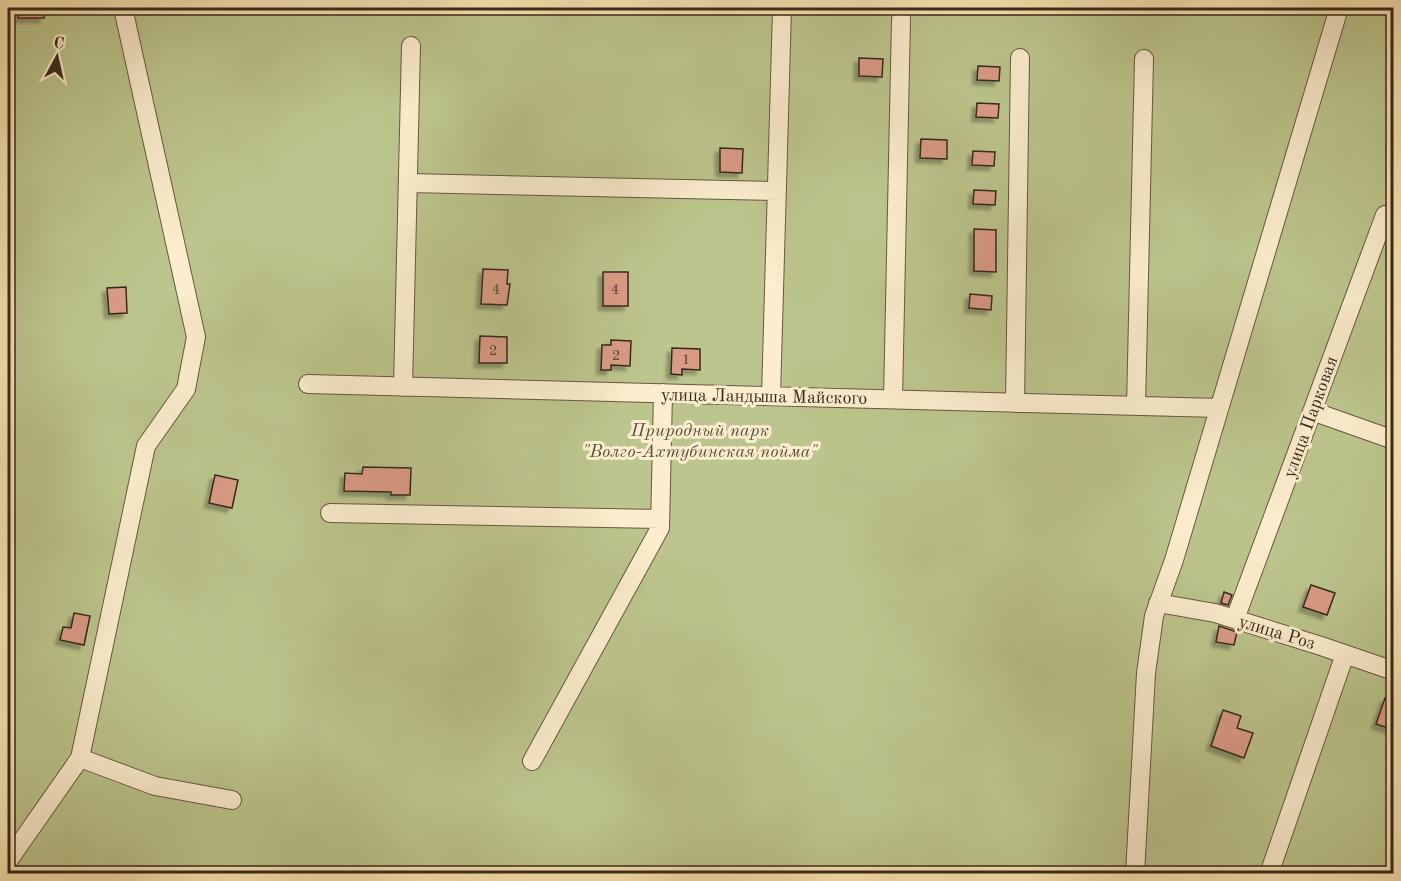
<svg xmlns="http://www.w3.org/2000/svg" width="1401" height="881" font-family="'Old Standard TT',serif">
  <style>
    .green { fill: #bcc58d; stroke: #797854; stroke-width: 1.5 }
    .building { fill: #da9b85; stroke: #362a1a; stroke-width: 1.5; filter: url(#shadow) }
    .lines { fill: none; stroke-linecap: round; stroke-linejoin: round }
    .minor-casing { stroke: #675840; stroke-width: 20 }
    .minor { stroke: #fbedcd; stroke-width: 18 }
    .labels { text-anchor: middle; stroke-width: 6; stroke-linejoin: round; paint-order: stroke }
    .number-label { font-size: 15px; fill: #5f4635 }
    .street-label { font-size: 18px; fill: #362a1a; stroke: #fbedcd }
    .park-label { font-size: 18px; font-style: italic; fill: #585137; stroke: #fbedcd }
  </style>
  <defs>
    <filter id="shadow"><feDropShadow dx="-4.5" dy="4.5" stdDeviation="1.5" flood-color="#0004"/></filter>
  </defs>
  <rect width="100%" height="100%" fill="#f9e4b2"/>
  <filter id="stains"><feTurbulence type="fractalNoise" baseFrequency=".00333" numOctaves="4"/><feColorMatrix values="0 0 0 0 .2 0 0 0 0 .09 0 0 0 0 .02 0 0 0 .5 -.17"/></filter>
  <radialGradient id="worn" r=".72"><stop offset=".6" stop-color="#630" stop-opacity="0"/><stop offset="1" stop-color="#630" stop-opacity=".3"/></radialGradient>
  <path class="green" d="M8 8H1393V873H8Z"/>
  <path class="building" d="M19 8H45L44 18H18Z
    M859 58 883 59 882 77 859 76Z
    M978 66 1000 67 999 81 977 80Z
    M977 103 999 104 998 118 976 117Z
    M921 139 947 140V159L920 158Z
    M720 148 743 149 742 173 720 172Z
    M973 151 995 152 994 166 972 165Z
    M974 190 996 191 995 205 973 204Z
    M974 229 996 230V272L974 271Z
    M483 269 508 270 507 284H510L507 305 481 304Z
    M603 272H628V306H603Z
    M126 287 127 313 109 314 107 288Z
    M970 294 992 296 991 310 969 308Z
    M480 336 507 337V363H479Z
    M611 340 631 341 630 366 611 365V370H601L602 345H611Z
    M672 348 700 349V370L682 369V375L671 374Z
    M363 467 411 468 410 495H391V492L344 491 345 473 362 474Z
    M215 475 238 480 232 508 209 503Z
    M1311 585 1335 593 1327 615 1303 607Z
    M1224 592 1232 595 1228 605 1221 603Z
    M74 613 90 616 84 645 60 640 63 627 71 628Z
    M1219 626 1237 632 1234 645 1216 642Z
    M1385 698 1394 701V730L1376 724Z
    M1223 710 1241 716 1237 728 1253 733 1244 758 1211 746Z"/>
  <g class="lines">
    <g class="minor-casing">
      <path id="minor" d="M408 183 776 191
        M308 384 1219 408
        M403 387 411 46
        M771 396 782 9
        M893 399 901 19
        M1015 403 1020 58
        M1136 406 1144 59
        M1312 411 1394 440
        M330 513 660 519
        M1158 603 1215 613 1321 646 1394 671
        M1235 619 1385 215 1394 218
        M80 758 155 786 232 800
        M532 761 660 528 663 393
        M8 861 80 758 146 446 186 389 196 337 123 8
        M1135 874 1146 673 1154 616 1174 560 1339 8
        M1269 874 1345 654"/>
    </g>
    <use href="#minor" class="minor"/>
  </g>
  <g class="labels">
    <g class="number-label">
      <text x="496" y="294">4</text>
      <text x="615" y="294">4</text>
      <text x="493" y="355">2</text>
      <text x="616" y="360">2</text>
      <text x="686" y="364">1</text>
    </g>
    <g class="street-label">
      <text transform="translate(764 396) rotate(1)" y="6">улица Ландыша Майского</text>
      <text transform="translate(1310 417) rotate(-70)" y="6">улица Парковая</text>
      <text transform="translate(1277 632) rotate(17)" y="6">улица Роз</text>
    </g>
    <g class="park-label">
      <text x="700" y="436">Природный парк<tspan x="700" dy="21">"Волго-Ахтубинская пойма"</tspan></text>
    </g>
  </g>
  <rect width="1401" height="881" fill="none" stroke="#f9e4b2" stroke-width="30"/>
  <rect x="9" y="9" width="1383" height="863" fill="none" stroke="#362a1a" stroke-width="3"/>
  <rect x="15" y="15" width="1371" height="851" fill="none" stroke="#362a1a" stroke-width="1.5"/>
  <g transform="translate(57 57) rotate(8)" stroke="#fbedcd" stroke-width="4.5" paint-order="stroke">
  <path d="M0-4.5L10 22L0 15L-10 22Z" fill="#362a1a"/>
  <text y="-9" font-size="16" font-weight="bold" text-anchor="middle" fill="#362a1a">С</text>
  </g>
  <rect width="100%" height="100%" filter="url(#stains)"/>
  <rect width="100%" height="100%" fill="url(#worn)"/>
</svg>
